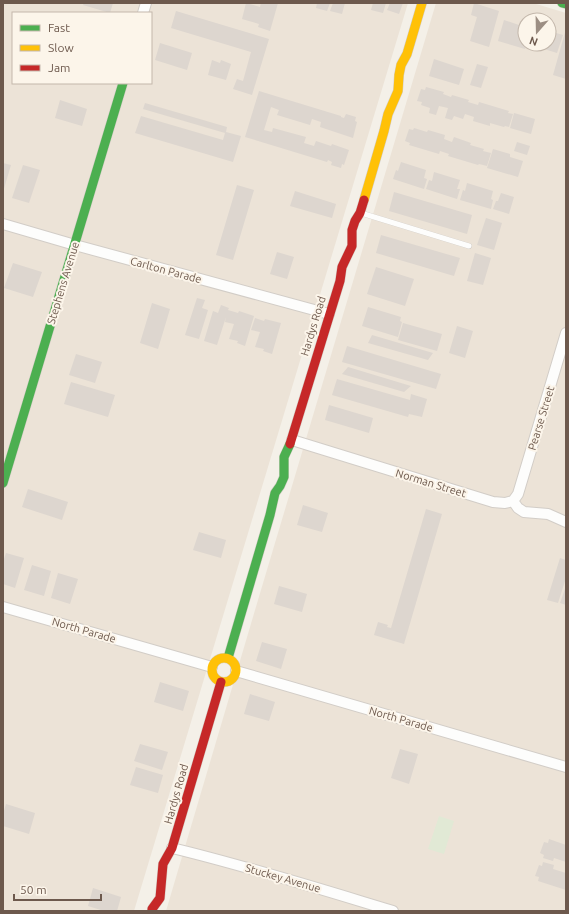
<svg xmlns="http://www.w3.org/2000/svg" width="569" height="914" font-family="Ubuntu,sans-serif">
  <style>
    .residential { fill: #ece3d7; fill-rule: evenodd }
    .green { fill: #e1e9d5 }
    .building { fill: #ddd6cf }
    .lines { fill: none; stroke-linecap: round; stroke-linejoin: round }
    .lane-casing { stroke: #d2cdc7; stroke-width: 6 }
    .street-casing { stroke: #d2cdc7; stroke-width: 12 }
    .fast-casing { stroke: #d2ccc5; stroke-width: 10 }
    .slow-casing { stroke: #d2ccc5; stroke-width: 10 }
    .jam-casing { stroke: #d2ccc5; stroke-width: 10 }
    .lane { stroke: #fdfdfc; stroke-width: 5 }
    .street { stroke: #fdfdfc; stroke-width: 10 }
    .fast { stroke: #4caf50; stroke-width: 9 }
    .slow { stroke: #ffc107; stroke-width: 9 }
    .jam { stroke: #c62828; stroke-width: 9 }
    .labels { text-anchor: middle; stroke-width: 4; stroke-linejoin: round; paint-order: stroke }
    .street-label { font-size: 11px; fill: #6d594d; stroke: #fcf5ea }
  </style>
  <rect width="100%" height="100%" fill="#f4f0e8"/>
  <path class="residential" d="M3 3H408L134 911H3ZM13 13H151V83H13Z
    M436 3H533L566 13V911H166L258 600ZM525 20H549V44H525Z"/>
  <path class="green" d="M439 816 454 821 444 854 428 849Z"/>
  <path class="building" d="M84 3H113L110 13 83 5Z
    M246 3 260 7 261 3H278L270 31 258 27 259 24 242 19Z
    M317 3H330L327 11 316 8Z
    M333 3H345L342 14 330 11Z
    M373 3H386L383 13 371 10Z
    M390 3H403L399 14 387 10Z
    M474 3 499 11 489 47 470 41 477 17 471 15Z
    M176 11 269 39 252 95 233 89 237 79 243 81 251 52 171 28Z
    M504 20 519 25 520 21 525 23V44H527L525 49 498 41Z
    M566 29V79L553 75Z
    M549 31 563 35 557 53 528 44H549Z
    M160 43 192 53 187 70 155 60Z
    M434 59 464 69 459 85 429 76Z
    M212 60 220 63 221 60 231 64 226 80 208 75Z
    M477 64 488 67 481 88 470 85Z
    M426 87 444 92 443 94 451 97 452 95 469 100 468 102 478 105 479 102 509 111 508 113 513 114 509 127 505 126 504 127 490 123V126L473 121 474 117 465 114 463 119 454 116 452 120 445 118 448 108 439 106 436 115 429 113 430 108 421 105 422 102 417 101 421 89 425 90Z
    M259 91 341 116V117L344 118 346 114 356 117 355 121 357 122 353 138 320 127 321 122 312 119 310 125 277 115 279 110 271 107 264 130 272 132 273 128 306 137 304 143 314 146 316 141 331 146 332 144 349 150 344 165 342 164 341 168 331 165 332 162 328 160 327 162 245 137Z
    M60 100 87 109 82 126 55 118Z
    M145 103 227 127 226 132 241 136 233 162 135 133 141 116 223 140 225 133 143 109Z
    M514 113 535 119 531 134 510 128Z
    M414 128 427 132 428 130 445 135 444 139 452 142 454 137 471 143 470 145 484 149 483 151 491 153 487 166 479 164 478 165 448 156 449 154 440 151 439 154 409 145 410 143 405 141 409 129 413 130Z
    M517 142 530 146 527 155 514 151Z
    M493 149 510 154V157L523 161 518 177 487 168Z
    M401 162 426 170 424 178 427 179 424 189 393 179 396 170 398 171Z
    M3 163 11 165 3 192Z
    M23 165 40 170 29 203 12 198Z
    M434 172 460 180 457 189H460L457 199 426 189 429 180 432 181Z
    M467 183 493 191 491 199 493 200 491 209 460 200 463 190 465 191Z
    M237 185 254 190 233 260 216 255Z
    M295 191 336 204 332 218 290 206Z
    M394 192 472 215 467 234 389 211Z
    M501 193 514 197 509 214 493 209 496 201H498Z
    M486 218 502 223 494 250 477 245Z
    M381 235 460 258 454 276 376 253Z
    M277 252 294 257 287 279 270 274Z
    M475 253 491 258 483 285 467 281Z
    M13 263 42 272 33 297 4 288Z
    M376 267 414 279 405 306 367 294Z
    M197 298 205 300 202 308 208 310 199 339 185 335Z
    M152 303 170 309 158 349 140 343Z
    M221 305 229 308 228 310 238 313 239 311 254 316 245 346 237 343 238 341 229 339 234 324 225 322 226 317 217 345 204 341 213 311 218 313Z
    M368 307 401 317 400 321 402 322 398 337 362 326Z
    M255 318 264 321 265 319 281 323 272 354 263 351 264 349 255 347 260 332 251 330Z
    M403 323 442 334 437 351 398 340Z
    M457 326 473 331 465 358 449 353Z
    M372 335 433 353 428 360 368 343Z
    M347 346 441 374 436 389 342 362Z
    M76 354 102 362 95 383 69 375Z
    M348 367 411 386 404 392 342 374Z
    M337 379 410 400 411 394 427 399 422 417 409 414 408 417 332 395Z
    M71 382 115 395 108 417 64 404Z
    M329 405 373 418 369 433 325 420Z
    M28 489 68 502 62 520 22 507Z
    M303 505 328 513 322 532 297 525Z
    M426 509 442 514 404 644 374 635 378 622 388 625 387 627 391 628Z
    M199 532 226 540 221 558 193 550Z
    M6 553 24 558 15 588 3 584V562Z
    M560 558 566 560V578L558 603 547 600Z
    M32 565 51 571 44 596 24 590Z
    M58 573 78 579 70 604 51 598Z
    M279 586 307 594 302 612 274 604Z
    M566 586V605L560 603Z
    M262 642 287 649 281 669 256 661Z
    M160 682 189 691 183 711 154 702Z
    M250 694 275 702 269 721 244 714Z
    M140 744 168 752 162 770 134 761Z
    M400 749 418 754 409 784 391 778Z
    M136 767 163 775 158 793 130 785Z
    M6 804 35 813 29 834 3 826V814Z
    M549 839 566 845V862L554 858 553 861 543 858 544 855 540 853 544 842 548 843Z
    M543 862 554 865 553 869 566 873V890L538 881 539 877 535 876 539 865 542 866Z
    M93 888 121 897 117 911H104L88 906Z"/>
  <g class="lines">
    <g class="lane-casing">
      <path id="lane" d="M361 213 469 246"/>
    </g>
    <g class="street-casing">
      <path id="street" d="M143 13 146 3
        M3 224 75 245 329 314
        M292 440 493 502 505 503 513 501
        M513 501 518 494 566 333
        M513 501 518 508 524 512 548 514 566 522
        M3 607 212 667
        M236 671 566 767
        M172 848C247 866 320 889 393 911"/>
    </g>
    <g class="fast-casing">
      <path id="fast" d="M562 3 566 4
        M3 483 123 83
        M228 658 270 515 275 493 280 486 284 477V457L290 444"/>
    </g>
    <g class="slow-casing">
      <path id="slow" d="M364 200 384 131 388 114 398 91 399 75 401 65 407 54 422 3
        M212 670a12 12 0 1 1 24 0a12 12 0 1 1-24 0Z"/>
    </g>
    <g class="jam-casing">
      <path id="jam" d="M290 444 340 281 342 267 352 246V230L355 221 360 213 364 200
        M152 911V909L160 898 163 864 172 848 221 682"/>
    </g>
    <use href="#lane" class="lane"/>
    <use href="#street" class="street"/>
    <use href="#fast" class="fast"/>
    <use href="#slow" class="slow"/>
    <use href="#jam" class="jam"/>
  </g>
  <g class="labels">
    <g class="street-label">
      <text transform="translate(166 270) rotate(15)" y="4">Carlton Parade</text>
      <text transform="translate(63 283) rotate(-73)" y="4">Stephens Avenue</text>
      <text transform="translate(313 326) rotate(-73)" y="4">Hardys Road</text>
      <text transform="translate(541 418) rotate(-73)" y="4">Pearse Street</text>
      <text transform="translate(431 483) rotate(17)" y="4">Norman Street</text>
      <text transform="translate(84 630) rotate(16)" y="4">North Parade</text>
      <text transform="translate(401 719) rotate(16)" y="4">North Parade</text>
      <text transform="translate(176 794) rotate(-74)" y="4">Hardys Road</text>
      <text transform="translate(283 878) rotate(16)" y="4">Stuckey Avenue</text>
    </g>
  </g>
  <rect width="569" height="914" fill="none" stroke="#6d594d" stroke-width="8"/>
  <rect x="12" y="12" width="140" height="72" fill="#fcf5ea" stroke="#c3b7ab"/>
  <rect x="20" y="25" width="20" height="6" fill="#4caf50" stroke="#c3b7ab"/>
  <text x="48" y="32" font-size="12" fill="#6d594d">Fast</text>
  <rect x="20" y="45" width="20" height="6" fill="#ffc107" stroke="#c3b7ab"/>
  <text x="48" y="52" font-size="12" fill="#6d594d">Slow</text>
  <rect x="20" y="65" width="20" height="6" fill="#c62828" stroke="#c3b7ab"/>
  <text x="48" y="72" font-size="12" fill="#6d594d">Jam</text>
  <g transform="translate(537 32) rotate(200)"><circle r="19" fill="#fcf5ea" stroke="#c3b7ab"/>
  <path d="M0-3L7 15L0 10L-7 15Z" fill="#9c8e83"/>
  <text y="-6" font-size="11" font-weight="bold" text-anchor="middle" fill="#6d594d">N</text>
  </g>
  <path d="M14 894v6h87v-6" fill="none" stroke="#6d594d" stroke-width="2"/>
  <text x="20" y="894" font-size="12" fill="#6d594d" stroke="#fcf5ea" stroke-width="3" paint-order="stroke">50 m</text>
</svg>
